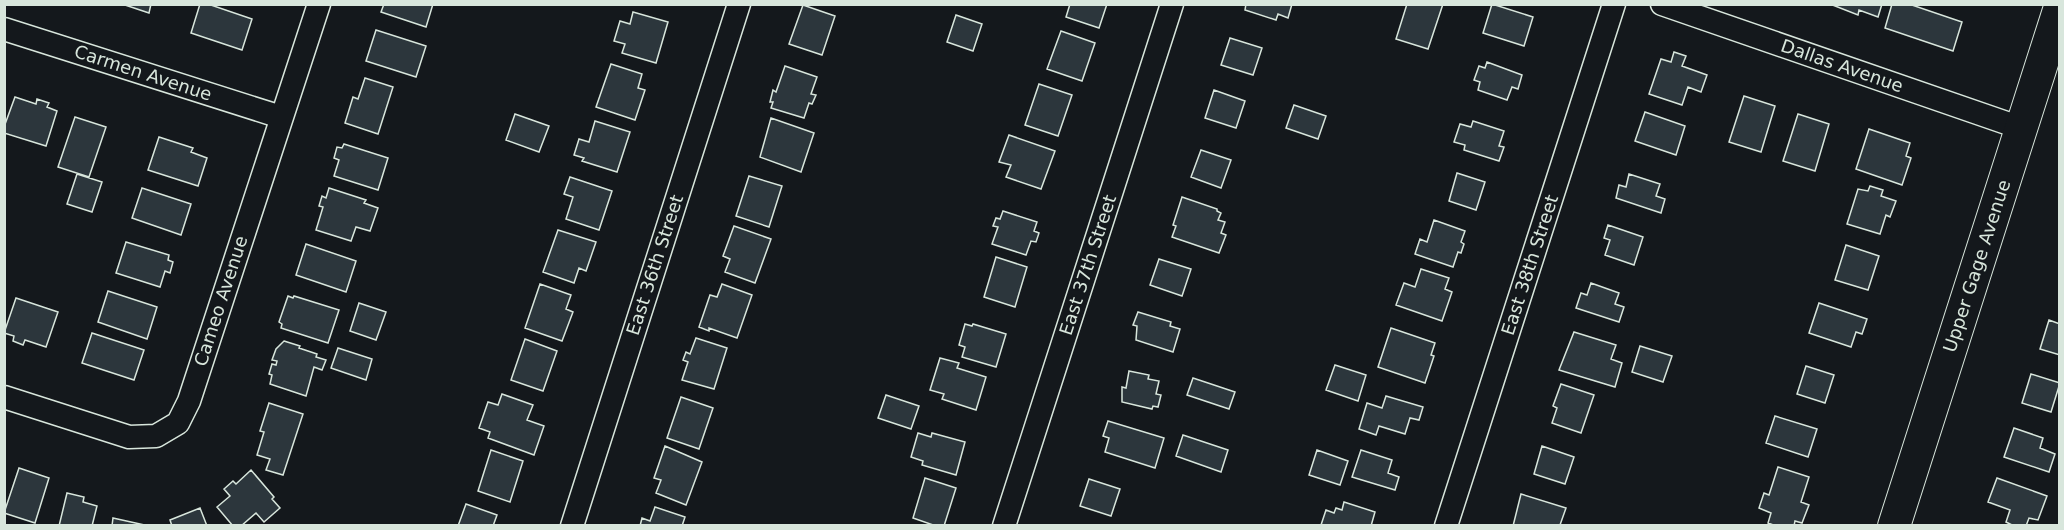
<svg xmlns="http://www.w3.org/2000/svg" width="2064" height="530" font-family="'DejaVu Sans',sans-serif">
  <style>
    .building { fill: #2c363c; stroke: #d8e6dc; stroke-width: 1.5 }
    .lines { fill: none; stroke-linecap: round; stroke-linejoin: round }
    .minor-casing { stroke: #d8e6dc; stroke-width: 25 }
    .secondary-casing { stroke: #d8e6dc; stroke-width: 34 }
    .minor { stroke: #14181c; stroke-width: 22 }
    .secondary { stroke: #14181c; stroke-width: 32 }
    .labels { text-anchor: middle; stroke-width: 4.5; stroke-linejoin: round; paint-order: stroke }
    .street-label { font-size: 18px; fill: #d8e6dc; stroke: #14181c }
  </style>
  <rect width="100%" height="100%" fill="#14181c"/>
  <path class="building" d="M122 4H151L149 13Z
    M200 4H208L252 19 242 50 191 33Z
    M384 4H433L426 27 381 12Z
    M1070 4H1107L1099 28 1066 17Z
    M1246 4H1292L1288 18 1278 14 1276 20 1245 10Z
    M1407 4H1443L1428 49 1396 39Z
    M1492 4 1533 17 1524 46 1483 33Z
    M1830 4H1882L1878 17 1859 10 1858 15Z
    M1892 4H1909L1962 22 1953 51 1885 28Z
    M803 5 835 16 822 55 789 44Z
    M633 12 668 22 656 63 622 53 625 44 614 41 620 21 630 24Z
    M956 15 982 24 973 51 947 42Z
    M376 30 426 46 416 77 366 61Z
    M1061 31 1095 43 1082 81 1047 69Z
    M1230 38 1262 48 1253 75 1221 65Z
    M1674 52 1686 56 1682 66 1707 75 1701 92 1688 87 1682 105 1649 94 1661 59 1671 62Z
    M1487 62 1522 75 1518 89 1512 87 1507 100 1478 90 1480 82 1474 80 1479 66 1485 68Z
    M611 64 642 74 638 88 645 90 635 120 596 107Z
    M785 66 817 77 811 94 816 95 812 104 809 103 804 118 771 108 773 102H770L773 90 776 92Z
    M365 78 393 87 378 134 345 123 353 97 358 99Z
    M1039 84 1072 95 1058 136 1025 125Z
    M1214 90 1245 101 1236 128 1205 118Z
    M1744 96 1775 106 1761 152 1729 142Z
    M15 97 36 104 37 99 49 103 47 107 57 111 46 146 4 133V127Z
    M1294 105 1326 116 1318 139 1286 128Z
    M1645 112 1685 126 1676 155 1635 141Z
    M515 114 549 126 539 152 506 140Z
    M1798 114 1829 124 1815 171 1783 161Z
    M75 117 106 127 89 177 58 167Z
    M771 118 814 133 801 172 760 157Z
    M595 121 630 132 617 172 582 161 584 158 574 155 579 139 589 142Z
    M1473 121 1504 131 1499 146 1504 147 1499 161 1464 150 1465 145 1454 142 1460 124 1471 127Z
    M1869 129 1910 143 1906 156 1911 158 1902 185 1856 169Z
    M1009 135 1055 151 1041 189 1006 177 1011 165 999 162Z
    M159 137 193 148 191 152 207 158 198 186 148 170Z
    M344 144 388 158 378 190 334 176 339 160 334 158 337 147 342 148Z
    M1201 150 1231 160 1221 188 1191 177Z
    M1457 173 1485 182 1476 210 1449 201Z
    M77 174 102 182 92 212 67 204Z
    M1629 174 1660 184 1656 196 1665 199 1661 213 1616 198 1619 185 1626 187Z
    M749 176 782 186 769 227 736 216Z
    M570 177 612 191 599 230 566 219 573 197 564 194Z
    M1870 186 1883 190 1881 196 1896 201 1890 217 1886 215 1880 234 1847 224 1858 189 1868 191Z
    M142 188 191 204 181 235 132 218Z
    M329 188 366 200 364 203 378 208 370 231 356 227 351 241 316 230 323 207 319 206 322 196 326 198Z
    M1182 197 1217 209V211L1221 213 1218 220 1225 222 1221 233 1226 235 1219 253 1172 237 1176 226 1173 225Z
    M1003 211 1037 222 1034 231 1039 233 1036 242 1031 241 1026 255 992 244 998 227 993 226 996 218 1000 219Z
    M1434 220 1465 231 1461 242 1464 244 1461 253 1458 252 1453 267 1415 254 1420 239 1427 242Z
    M1608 225 1643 237 1634 265 1605 255 1610 240 1604 238Z
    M734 226 771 239 755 283 725 272 730 259 723 256Z
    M558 230 596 242 586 271 579 268 574 283 543 272Z
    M126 242 169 255 168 260 173 262 170 273 165 271 160 287 116 273Z
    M306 244 356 261 346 292 296 275Z
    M1846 245 1879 256 1868 290 1835 280Z
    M996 257 1027 267 1015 307 984 297Z
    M1159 259 1191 269 1182 296 1150 285Z
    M1421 269 1449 278 1445 289 1452 292 1442 321 1396 305 1404 283 1415 287Z
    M1591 283 1619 293 1615 304 1624 307 1619 322 1576 308 1581 293 1587 295Z
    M540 284 571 295 566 309 573 312 562 341 525 328Z
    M722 284 752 295 737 338 709 328V331L699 327 710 295 717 297Z
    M108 291 157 307 147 339 98 322Z
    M288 296 293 298 294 296 339 310 328 343 281 328 282 324 279 322Z
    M16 298 58 312 46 347 25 340 23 345 13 341 14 336 4 333Z
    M359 303 386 312 376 340 350 331Z
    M1819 303 1867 319 1862 334 1856 332 1851 347 1809 333Z
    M1138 312 1171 322 1170 326 1180 329 1173 352 1136 340 1137 326 1133 325Z
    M2049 320 2060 324V355L2040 349Z
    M965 324 972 326 973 324 1006 334 996 367 962 357 965 347 959 345Z
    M1391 328 1435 343 1431 355 1434 356 1425 383 1378 367Z
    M1574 332 1616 345 1611 359 1622 363 1615 387 1559 370Z
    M92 333 144 350 134 380 82 363Z
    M696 338 727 348 714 389 682 380 688 362 683 360 686 352 690 354Z
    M525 339 557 351 543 391 511 380Z
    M284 341 300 346 299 348 317 354 316 357 326 360 322 370 314 367 306 396 270 384 272 375 269 374 272 364 276 365 277 361 272 360 276 349Z
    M1640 346 1672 356 1663 382 1632 372Z
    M338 348 372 359 366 380 331 368Z
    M940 358 959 363 957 368 986 377 976 410 942 399 944 394 930 390Z
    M1335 365 1366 375 1358 401 1326 390Z
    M1806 366 1834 375 1825 403 1797 394Z
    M1129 371 1149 375 1148 379 1159 381 1156 394 1161 395 1158 407 1153 406 1152 409 1122 402V387L1126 388Z
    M2031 374 2060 383 2051 412 2022 403Z
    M1193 378 1235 392 1229 409 1187 395Z
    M1561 384 1594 395 1581 433 1552 423 1557 408 1553 406Z
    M502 394 533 405 527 420 544 426 534 455 488 438 490 432 479 428 488 402 498 405Z
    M886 395 919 406 911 429 878 418Z
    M1386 396 1423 407 1419 420 1410 418 1405 434 1379 426 1376 435 1359 429 1367 403 1382 408Z
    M681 397 713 408 699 449 667 438Z
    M269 403 303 414 283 475 266 470 270 459 257 455 264 432 260 431Z
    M1775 416 1817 429 1808 457 1766 443Z
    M1108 421 1164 438 1155 468 1105 452 1109 438 1103 436Z
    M2014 428 2043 438 2040 448 2055 454 2049 472 2004 457Z
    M918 433 931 437 932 433 965 442 956 475 922 465 923 461 911 457Z
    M1183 435 1228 450 1221 472 1176 456Z
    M665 446 702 462 686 505 656 493 661 480 654 478Z
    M1542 446 1574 457 1565 484 1534 474Z
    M491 450 523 461 510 502 478 491Z
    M1317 450 1348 461 1340 485 1309 475Z
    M1361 450 1392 460 1388 473 1399 477 1395 490 1352 477Z
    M1778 467 1809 477 1801 502 1809 505 1802 523 1795 521 1794 526H1776L1768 523 1771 513 1759 508 1764 493 1769 495Z
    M19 468 49 478 35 523 4 513Z
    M251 470 274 497 272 499 280 508 264 522 256 513 241 526H233L217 507 230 496 224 489 233 481 236 484Z
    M925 478 956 488 944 526H936L913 518Z
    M1997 478 2047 496 2038 520 2029 518 2026 526H2014L2006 522 2010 510 1988 502Z
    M1089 479 1120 489 1111 516 1080 506Z
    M67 493 84 497 83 502 97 506 92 526H59Z
    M1521 494 1566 508 1560 525 1563 526H1513Z
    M1344 502 1375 512 1371 526 1321 525 1326 510 1334 513 1336 508 1342 510Z
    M466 504 497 515 493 526H458Z
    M655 507 685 517 682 526H640L642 518 650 521Z
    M200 508 207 526H172L170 520Z
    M113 518 149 526H112Z"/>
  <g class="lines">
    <g class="minor-casing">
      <path id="minor" d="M1662 4 2021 128
        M4 29 281 117
        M4 397 129 437 156 436 178 423 189 401 319 4
        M572 526 739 4
        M1004 526 1172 4
        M1446 526 1614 4"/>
    </g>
    <g class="secondary-casing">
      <path id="secondary" d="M1894 526 2060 7"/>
    </g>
    <use href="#minor" class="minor"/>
    <use href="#secondary" class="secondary"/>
  </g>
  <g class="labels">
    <g class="street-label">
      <text transform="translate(1842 66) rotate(19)" y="6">Dallas Avenue</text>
      <text transform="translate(143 73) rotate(18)" y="6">Carmen Avenue</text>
      <text transform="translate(655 265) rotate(-72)" y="6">East 36th Street</text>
      <text transform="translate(1088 265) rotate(-72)" y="6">East 37th Street</text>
      <text transform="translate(1530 265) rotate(-72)" y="6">East 38th Street</text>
      <text transform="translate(1977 266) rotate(-72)" y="6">Upper Gage Avenue</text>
      <text transform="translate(221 301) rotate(-72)" y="6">Cameo Avenue</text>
    </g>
  </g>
  <rect width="2064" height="530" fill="none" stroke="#d8e6dc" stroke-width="12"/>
</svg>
